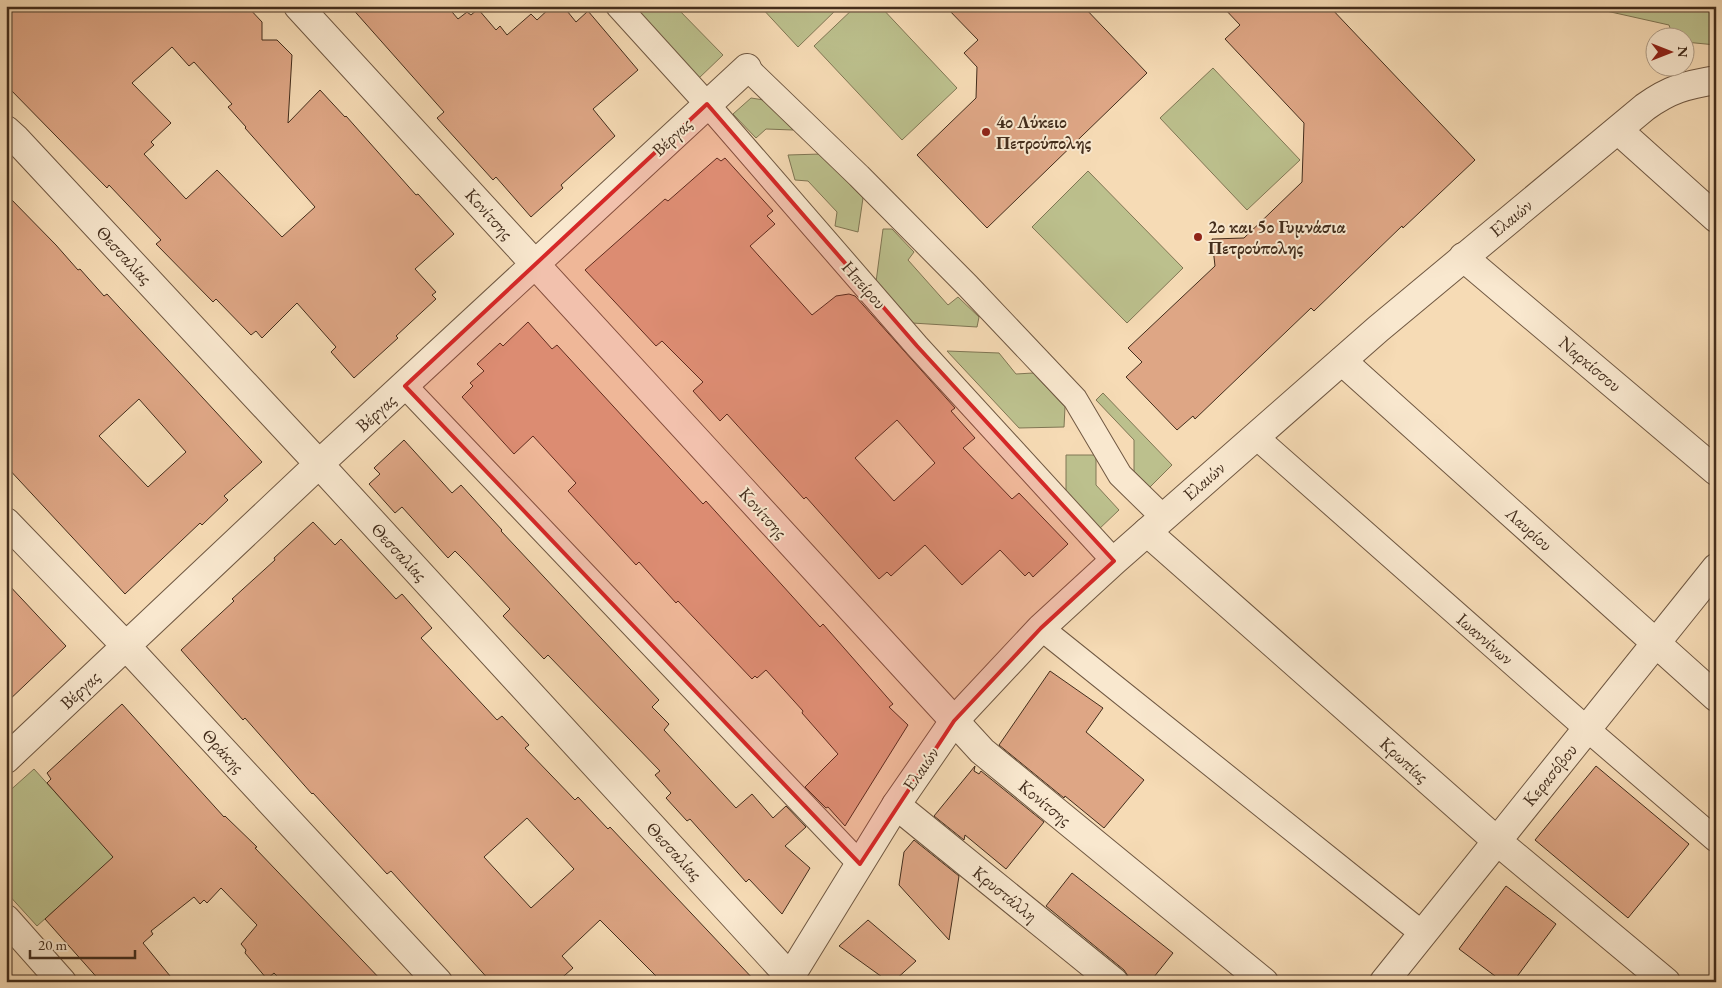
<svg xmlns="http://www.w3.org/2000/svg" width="1722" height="988" font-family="'EB Garamond',serif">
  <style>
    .green { fill: #bcc08d; stroke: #807654 }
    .building { fill: #dea685; stroke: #432d1c; fill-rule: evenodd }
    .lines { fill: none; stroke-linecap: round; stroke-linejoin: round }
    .pedestrian-casing { stroke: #705842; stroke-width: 26 }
    .minor-casing { stroke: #705842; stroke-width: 30 }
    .tertiary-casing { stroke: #705842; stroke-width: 30 }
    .pedestrian { stroke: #f9e8cf; stroke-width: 24 }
    .minor { stroke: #f9e8cf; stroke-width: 28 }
    .tertiary { stroke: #f9e8cf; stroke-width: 28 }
    .marked { fill: #d62828; fill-opacity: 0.2; stroke: #d62828; stroke-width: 4; stroke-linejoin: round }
    .poi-dot { fill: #8f2418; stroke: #f9e8cf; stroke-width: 2 }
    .labels { text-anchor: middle; stroke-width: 4; stroke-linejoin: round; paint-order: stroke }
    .poi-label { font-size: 18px; font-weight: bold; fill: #432d1c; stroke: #f9e8cf; text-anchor: start }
    .street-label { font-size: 18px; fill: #432d1c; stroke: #f9e8cf }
  </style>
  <rect width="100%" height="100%" fill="#f6dbb5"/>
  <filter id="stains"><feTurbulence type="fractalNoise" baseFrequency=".004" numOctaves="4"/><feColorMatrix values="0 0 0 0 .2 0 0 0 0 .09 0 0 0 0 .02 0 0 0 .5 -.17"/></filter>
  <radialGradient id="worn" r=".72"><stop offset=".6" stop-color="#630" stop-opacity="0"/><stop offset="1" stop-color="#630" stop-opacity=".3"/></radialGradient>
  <path class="green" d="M633 6H675L723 55 698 79Z
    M760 6H840L798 47Z
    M856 6H880L957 88 902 140 814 46Z
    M1584 6H1716V45L1685 42 1684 38 1673 37 1669 25Z
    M1213 68 1300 160 1247 210 1160 118Z
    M751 98 764 100 793 130 766 129 756 138 733 114Z
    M821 154 863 198 858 232 835 226 837 212 808 181 795 180 788 155Z
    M1088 171 1183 268 1127 323 1032 227Z
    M883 229H892L914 252 908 260 948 305 958 297 979 317 977 327 912 323 876 282Z
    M947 351 999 353 1016 374 1033 373 1065 407 1064 427 1019 428Z
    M1103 393 1172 465 1150 487 1134 471V440L1096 400Z
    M1066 455H1096V485L1119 510 1097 531 1066 497Z
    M34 769 114 857 37 926 6 892V794Z"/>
  <path class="building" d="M6 6H247L262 22V40H277L292 55 288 123 320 90 345 117 346 116 416 195 418 194 454 234 415 269 436 292 432 295 436 299 396 336 398 338 354 378 331 352 336 347 297 303 262 338 256 331 251 335 216 299 213 302 156 244 161 240 109 185 107 188 6 85ZM172 47 189 66 194 62 232 104 228 107 246 127 245 128 315 207 282 237 217 170 186 199 144 154 154 145 151 142 171 123 132 83Z
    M350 6H447L458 19 467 12 471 15 478 9 496 30 500 26 507 35 531 14 537 20 552 6H563L576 22 588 11 638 70 593 109 615 136 561 185 563 188 531 217 496 177 493 180 437 118 444 112Z
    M945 6H1083L1147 73 987 228 917 155 976 98 977 67 964 53 978 40Z
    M1222 6H1329L1475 160 1403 228 1402 226 1314 311 1311 308 1195 419 1193 416 1177 430 1126 377 1142 362 1128 348 1215 266 1212 239 1244 238 1302 182 1304 123 1225 39 1240 25Z
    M717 158 721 161 725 158 773 211 767 216 775 224 750 246 812 315 836 296 849 294 855 296 955 408 951 411 975 438 963 448 1012 499 1019 493 1068 544 1033 577 1029 572 1025 576 1000 550 962 585 925 545 891 576 887 572 879 579 806 497 804 499 727 414 720 421 693 391 703 382 662 341 656 346 585 270 665 199 668 201ZM897 420 935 463 894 501 855 458Z
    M6 194 56 245 78 270 80 269 104 296 107 294 262 462 224 496 228 500 202 525 200 523 125 594 6 466ZM139 399 186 452 148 487 99 436Z
    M528 322 552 349 557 345 703 504 706 501 820 627 823 624 893 704 889 707 908 725 845 826 828 807 826 808 805 787 838 754 802 713 803 711 766 670 757 678 755 676 752 679 678 601 676 603 639 562 636 565 568 491 576 483 533 436 514 454 462 397 473 386 470 383 484 371 477 364 500 343 503 346Z
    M404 440 452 493 461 485 502 530 501 531 659 700 652 707 669 724 664 730 736 808 752 794 773 818 786 806 806 827 785 846 810 868 782 914 749 879 746 882 690 819 687 821 666 798 671 793 655 775 660 771 548 655 544 659 503 616 510 609 466 562 455 551 448 558 402 507 395 513 369 484 380 474 374 468Z
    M313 522 335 545 341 539 396 599 402 594 432 628 421 638 497 720 502 716 529 745 525 748 575 800 578 797 608 829 610 827 756 982H662L600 920 562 956 573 968 557 982H491L391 871 387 874 313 793 312 794 245 718 243 720 181 650 234 601 232 599 275 560 274 558ZM527 818 574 869 531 908 484 857Z
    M6 582 66 646 6 703Z
    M1050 671 1103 708 1086 732 1144 780 1104 828 1065 796 1064 798 999 745Z
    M122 704 224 817 225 816 257 847 255 848 383 982H283L274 973 267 979 245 953 246 950 241 944 257 925 221 888 207 903 204 900 200 904 194 897 151 931 153 934 143 943 175 982H101L45 919 113 857 47 783 51 779 47 773Z
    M975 766 974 771 979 774 981 771 1044 822 1006 869 965 835 964 840 934 816Z
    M1596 766 1689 844 1628 918 1535 840Z
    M914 840 959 876 949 940 899 885 904 852Z
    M1072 873 1173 953 1150 982H1130L1128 976 1124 970 1046 906Z
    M1506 886 1556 924 1513 982H1503L1459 949Z
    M868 920 916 961 893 982H889L839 946Z"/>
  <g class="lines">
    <g class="pedestrian-casing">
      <path id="pedestrian" d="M618 6 707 104 917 346 1114 561
        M747 68 859 176 968 286 1075 399 1120 475 1163 517
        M405 386 860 864
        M1255 436 1587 729 1716 840
        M1041 628 1423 934"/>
    </g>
    <g class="minor-casing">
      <path id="minor" d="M298 6 982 751 1264 982
        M6 130 16 139 319 464 790 977
        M1463 257 1716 471
        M1342 361 1716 697
        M6 522 126 646 438 982
        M1147 532 1497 841 1666 982
        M6 759 319 464 747 68
        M896 805 1114 982
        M6 919 62 982
        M1384 982 1716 568"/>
    </g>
    <g class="tertiary-casing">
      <path id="tertiary" d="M1618 130 1716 218
        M787 982 896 805 954 721 1041 628 1114 561 1378 329 1645 107C1670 89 1686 85 1716 80"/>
    </g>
    <use href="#pedestrian" class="pedestrian"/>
    <use href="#minor" class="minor"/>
    <use href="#tertiary" class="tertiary"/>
  </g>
  <path class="marked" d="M707 104 917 346 1114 561 1041 628 954 721 860 864 405 386Z"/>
  <g class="poi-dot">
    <circle cx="986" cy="132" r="5"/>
    <circle cx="1198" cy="237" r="5"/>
  </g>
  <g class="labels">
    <g class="poi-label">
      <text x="996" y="128">4ο Λύκειο<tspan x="996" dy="21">Πετρούπολης</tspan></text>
      <text x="1208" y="233">2ο και 5ο Γυμνάσια<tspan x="1208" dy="21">Πετρούπολης</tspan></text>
    </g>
    <g class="street-label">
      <text transform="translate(672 137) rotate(-43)" y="6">Βέργας</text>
      <text transform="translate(489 214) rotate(48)" y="6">Κονίτσης</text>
      <text transform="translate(1511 218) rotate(-39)" y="6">Ελαιών</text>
      <text transform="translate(124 255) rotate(47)" y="6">Θεσσαλίας</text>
      <text transform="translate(864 285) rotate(49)" y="6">Ηπείρου</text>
      <text transform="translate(1590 364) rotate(40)" y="6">Ναρκίσσου</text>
      <text transform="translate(376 413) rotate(-42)" y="6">Βέργας</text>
      <text transform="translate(1204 481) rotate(-41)" y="6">Ελαιών</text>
      <text transform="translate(763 513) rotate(48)" y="6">Κονίτσης</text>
      <text transform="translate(1529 529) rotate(42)" y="6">Λαυρίου</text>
      <text transform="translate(399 552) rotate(47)" y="6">Θεσσαλίας</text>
      <text transform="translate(1485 639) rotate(41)" y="6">Ιωαννίνων</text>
      <text transform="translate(80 690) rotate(-43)" y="6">Βέργας</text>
      <text transform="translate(223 751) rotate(47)" y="6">Θράκης</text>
      <text transform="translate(1404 760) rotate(42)" y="6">Κρωπίας</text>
      <text transform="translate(921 769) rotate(-55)" y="6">Ελαιών</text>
      <text transform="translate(1550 775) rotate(-51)" y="6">Κερασόβου</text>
      <text transform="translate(1045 803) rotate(39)" y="6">Κονίτσης</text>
      <text transform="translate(674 851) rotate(47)" y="6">Θεσσαλίας</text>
      <text transform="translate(1005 894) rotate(39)" y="6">Κρυστάλλη</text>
    </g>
  </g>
  <rect width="1722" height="988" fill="none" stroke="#f6dbb5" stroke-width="25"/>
  <rect x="8" y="8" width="1707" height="973" fill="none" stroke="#432d1c" stroke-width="2.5"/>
  <rect x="12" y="12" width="1697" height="963" fill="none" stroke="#432d1c"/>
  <g transform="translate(1670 52) rotate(90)"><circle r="24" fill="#f9e8cf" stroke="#b09d87"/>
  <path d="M0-4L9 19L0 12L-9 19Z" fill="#8f2418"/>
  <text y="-8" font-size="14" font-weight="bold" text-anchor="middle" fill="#432d1c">N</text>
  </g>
  <path d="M30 950v8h105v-8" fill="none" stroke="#432d1c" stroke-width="2.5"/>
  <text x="38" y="950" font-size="15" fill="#432d1c" stroke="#f9e8cf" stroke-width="4" paint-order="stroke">20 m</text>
  <rect width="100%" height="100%" filter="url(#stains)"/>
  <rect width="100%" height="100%" fill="url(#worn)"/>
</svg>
